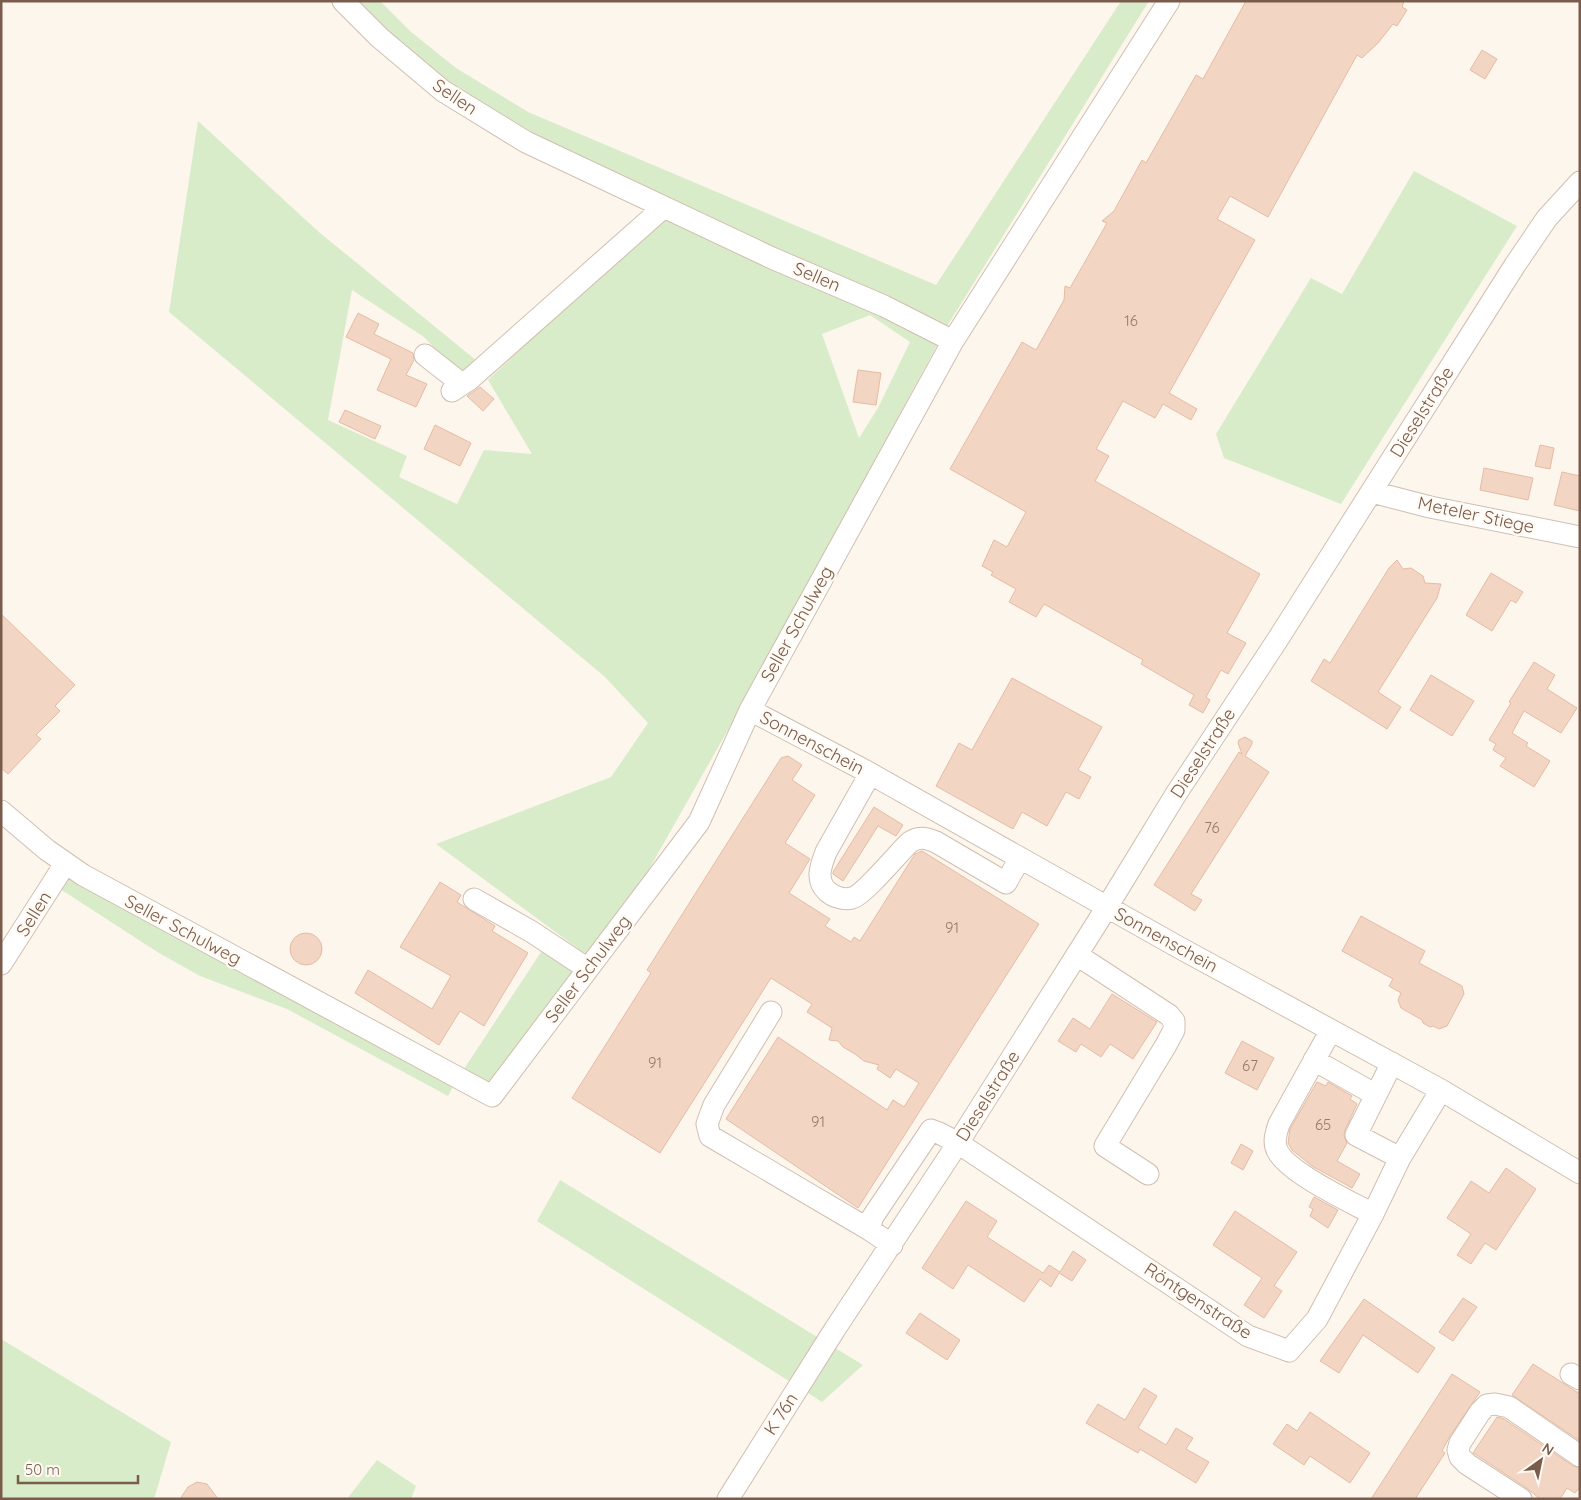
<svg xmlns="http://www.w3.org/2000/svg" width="1581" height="1500" font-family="Quicksand,sans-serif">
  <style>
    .green { fill: #d8ecc9; fill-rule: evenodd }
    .building { fill: #f3d5c3; stroke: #e6bba3 }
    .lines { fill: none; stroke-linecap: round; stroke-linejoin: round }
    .minor-casing { stroke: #d1beb0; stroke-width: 23 }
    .minor { stroke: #fff; stroke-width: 21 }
    .labels { text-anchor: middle; stroke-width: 5; stroke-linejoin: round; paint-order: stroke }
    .number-label { font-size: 15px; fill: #987a6a }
    .street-label { font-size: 18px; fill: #7a5c4d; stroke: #fffaf3 }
  </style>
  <rect width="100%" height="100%" fill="#fdf6ec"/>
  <path class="green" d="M355 1H380L410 31 456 68 528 112 936 285 1121 1H1149L949 323 750 691 644 878 588 956 436 844 611 777 648 723 605 677 169 312 198 121 320 233 477 361 460 375 424 337 352 290 328 420 407 456 399 477 457 504 484 450 532 454 488 380 677 201 548 141 449 85 396 43ZM870 315 910 342 878 408 859 438 822 334Z
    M1414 171 1517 226 1341 504 1224 458 1216 434 1311 278 1342 294Z
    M67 874 453 1087 448 1096 287 1009 200 976 159 953 57 887Z
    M543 949 576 973 489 1086 462 1072Z
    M560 1180 863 1365 822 1402 537 1221Z
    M1 1339 171 1442 154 1499H1Z
    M377 1460 416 1486 411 1499H347Z"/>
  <path class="building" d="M1246 1H1404L1402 7 1407 10 1397 26 1393 24 1378 43 1362 58 1357 55 1268 217 1230 196 1217 219 1255 240 1169 393 1197 409 1191 420 1163 404 1155 418 1123 401 1096 449 1109 456 1095 481 1260 574 1227 633 1246 643 1228 674 1221 670 1206 697 1210 700 1203 713 1189 705 1194 695 1141 664 1143 660 1044 604 1036 617 1009 602 1016 589 991 575 993 572 982 566 994 540 1007 547 1026 512 950 469 1022 342 1036 350 1064 300 1065 286 1070 288 1107 223 1102 221 1114 211 1142 160 1146 163 1196 75 1203 79Z
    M1482 50 1497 59 1485 79 1470 70Z
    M358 313 379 324 374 334 413 353 414 360 406 375 427 384 416 407 377 390 391 359 346 337Z
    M858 370 881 373 876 405 853 402Z
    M480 387 494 399 483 411 467 396Z
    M345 410 381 426 375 439 339 422Z
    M435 425 471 443 460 466 424 449Z
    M1540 445 1554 448 1550 469 1535 466Z
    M1484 468 1533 478 1528 500 1480 490Z
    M1562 472 1580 476V511L1554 505Z
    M1397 560 1403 569 1411 568 1423 576 1425 583 1441 584 1437 598 1378 692 1401 707 1387 729 1311 681 1324 659 1330 663 1389 568Z
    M1491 573 1523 592 1516 603 1511 600 1492 631 1466 615Z
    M1 614 75 685 55 706 60 711 36 735 41 739 8 774 1 768Z
    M1534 662 1555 675 1547 689 1577 708 1561 733 1524 711 1512 733 1528 743 1526 746 1550 761 1534 787 1500 766 1506 758 1493 750 1496 744 1489 740 1511 703 1509 702Z
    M1431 675 1474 701 1452 736 1410 710Z
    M1012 678 1102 727 1078 770 1091 777 1079 799 1066 792 1047 826 1022 812 1013 829 936 786 959 743 972 750Z
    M1245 737 1252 741V744L1245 756 1269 772 1191 894 1202 900 1195 911 1154 885 1239 752 1242 754 1238 743 1239 740Z
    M788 756 802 765 792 780 815 795 785 843 810 859 789 893 830 919 825 926 851 942 854 937 860 941 915 854 922 851 1039 924 858 1208 726 1119 778 1037 887 1110 893 1100 904 1107 919 1083 896 1069 890 1078 877 1069 879 1065 864 1061 855 1054 843 1047 838 1041 829 1040 832 1028 807 1012 812 1004 771 978 660 1153 572 1098 651 973 647 970 781 758Z
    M874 807 903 825 896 836 878 826 843 881 833 874V872Z
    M440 882 461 895 457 902 495 926 492 931 528 953 484 1026 460 1011 439 1045 355 993 368 970 432 1009 451 976 400 947Z
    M1361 916 1425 951 1419 963 1462 986 1464 994 1447 1026 1439 1029 1433 1026 1430 1027 1423 1023 1422 1020 1401 1008 1398 1000 1401 993 1389 986 1393 979 1342 951Z
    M290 949a16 16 0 1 1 32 0a16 16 0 1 1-32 0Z
    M1112 994 1157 1022 1133 1059 1110 1044 1101 1057 1081 1044 1076 1052 1058 1041 1073 1018 1090 1029Z
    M1242 1041 1274 1058 1257 1090 1225 1073Z
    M1317 1082 1326 1086 1328 1082 1352 1096 1350 1099 1357 1104 1345 1130 1344 1136 1347 1143 1337 1161 1360 1174 1352 1188 1312 1166 1292 1150 1288 1143 1290 1129Z
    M1241 1144 1253 1151 1243 1170 1231 1163Z
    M1506 1168 1536 1189 1496 1250 1485 1243 1471 1264 1457 1255 1471 1234 1447 1218 1471 1181 1489 1193Z
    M1314 1197 1338 1210 1328 1228 1310 1216 1313 1209 1309 1207Z
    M966 1201 997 1221 987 1237 1043 1273 1049 1265 1060 1272 1073 1251 1086 1260 1072 1281 1059 1273 1051 1287 1040 1279 1024 1302 968 1265 953 1289 922 1268Z
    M1235 1211 1297 1252 1274 1286 1282 1291 1264 1318 1244 1305 1262 1278 1213 1245Z
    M1463 1298 1477 1307 1453 1341 1439 1332Z
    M1364 1299 1435 1348 1418 1373 1363 1335 1339 1373 1320 1361Z
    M920 1313 960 1340 947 1360 906 1333Z
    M1533 1364 1580 1394V1441L1512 1395Z
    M1452 1374 1480 1392 1450 1436 1442 1451 1445 1453 1415 1499H1371Z
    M1144 1388 1157 1396 1138 1428 1166 1445 1176 1428 1193 1438 1186 1449 1209 1462 1196 1483 1140 1449 1138 1453 1086 1423 1098 1404 1125 1420Z
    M1310 1412 1370 1453 1350 1483 1310 1456 1304 1465 1273 1444 1287 1424 1297 1431Z
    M1497 1417 1504 1419 1573 1466 1580 1468V1487L1575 1493 1567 1488 1560 1499H1540L1528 1489 1475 1454 1473 1453Z
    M197 1482 207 1484 218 1499H180L188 1487Z"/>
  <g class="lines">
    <g class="minor-casing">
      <path id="minor" d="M343 1 380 38 443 91 526 142 772 258 884 306 953 341
        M425 355 462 384
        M452 391 470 379 664 207
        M1372 492 1430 507 1580 537
        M750 710 864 770 1180 948 1441 1090 1580 1173
        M870 774 826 852C821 865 815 880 827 891 833 897 844 900 852 898 864 895 899 852 910 842 920 836 926 838 936 842L1006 883 1020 858
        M1 811 47 850 83 875 492 1096 699 822 750 710 953 341 1169 1
        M474 899 532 932 588 969
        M1077 955 1169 1015 1174 1021V1030L1166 1045 1105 1146 1148 1174
        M1 964 65 864
        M771 1012 714 1105 707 1124 710 1136 870 1230
        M1331 1030 1279 1124C1276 1133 1273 1142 1277 1150 1286 1172 1351 1202 1373 1214
        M1314 1060 1376 1095
        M1392 1063 1356 1135 1400 1158
        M892 1245 870 1230 872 1218 931 1130 939 1133 958 1143 1248 1336 1289 1351 1317 1319 1373 1214 1400 1158 1441 1090
        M1571 1374 1580 1379
        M728 1499 835 1329 958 1143 1107 907 1176 794 1278 639 1515 265 1547 218 1580 182
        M1521 1499 1467 1464 1460 1457 1458 1450 1460 1443 1480 1412 1487 1405 1495 1404 1509 1407 1580 1456"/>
    </g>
    <use href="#minor" class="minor"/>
  </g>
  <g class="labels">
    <g class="number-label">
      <text x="1131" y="326">16</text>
      <text x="1212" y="833">76</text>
      <text x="952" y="933">91</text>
      <text x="655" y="1068">91</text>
      <text x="1250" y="1071">67</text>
      <text x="818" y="1127">91</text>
      <text x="1323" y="1130">65</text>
    </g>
    <g class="street-label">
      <text transform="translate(455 97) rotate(34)" y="6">Sellen</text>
      <text transform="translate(817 277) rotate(23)" y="6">Sellen</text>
      <text transform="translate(1422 412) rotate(-58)" y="6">Dieselstraße</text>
      <text transform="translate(1476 515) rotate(12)" y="6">Meteler Stiege</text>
      <text transform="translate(797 624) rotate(-61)" y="6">Seller Schulweg</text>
      <text transform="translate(812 743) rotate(28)" y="6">Sonnenschein</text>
      <text transform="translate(1203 753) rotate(-57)" y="6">Dieselstraße</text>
      <text transform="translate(34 914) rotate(-58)" y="6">Sellen</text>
      <text transform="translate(183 930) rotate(28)" y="6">Seller Schulweg</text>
      <text transform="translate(1166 940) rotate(29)" y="6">Sonnenschein</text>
      <text transform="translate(588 969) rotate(-53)" y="6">Seller Schulweg</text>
      <text transform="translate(988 1096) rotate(-58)" y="6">Dieselstraße</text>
      <text transform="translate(1198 1301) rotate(33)" y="6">Röntgenstraße</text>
      <text transform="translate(781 1414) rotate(-57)" y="6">K 76n</text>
    </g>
  </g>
  <rect width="1581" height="1500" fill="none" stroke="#7a5c4d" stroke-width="5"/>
  <g transform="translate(1541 1460) rotate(33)" stroke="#fffaf3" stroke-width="4" paint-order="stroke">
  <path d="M0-4L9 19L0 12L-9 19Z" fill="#7a5c4d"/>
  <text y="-8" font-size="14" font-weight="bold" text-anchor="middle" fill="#7a5c4d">N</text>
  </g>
  <path d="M18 1475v8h120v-8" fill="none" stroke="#7a5c4d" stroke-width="2.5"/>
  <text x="25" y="1475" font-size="15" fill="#7a5c4d" stroke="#fffaf3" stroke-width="4" paint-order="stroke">50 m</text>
</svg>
